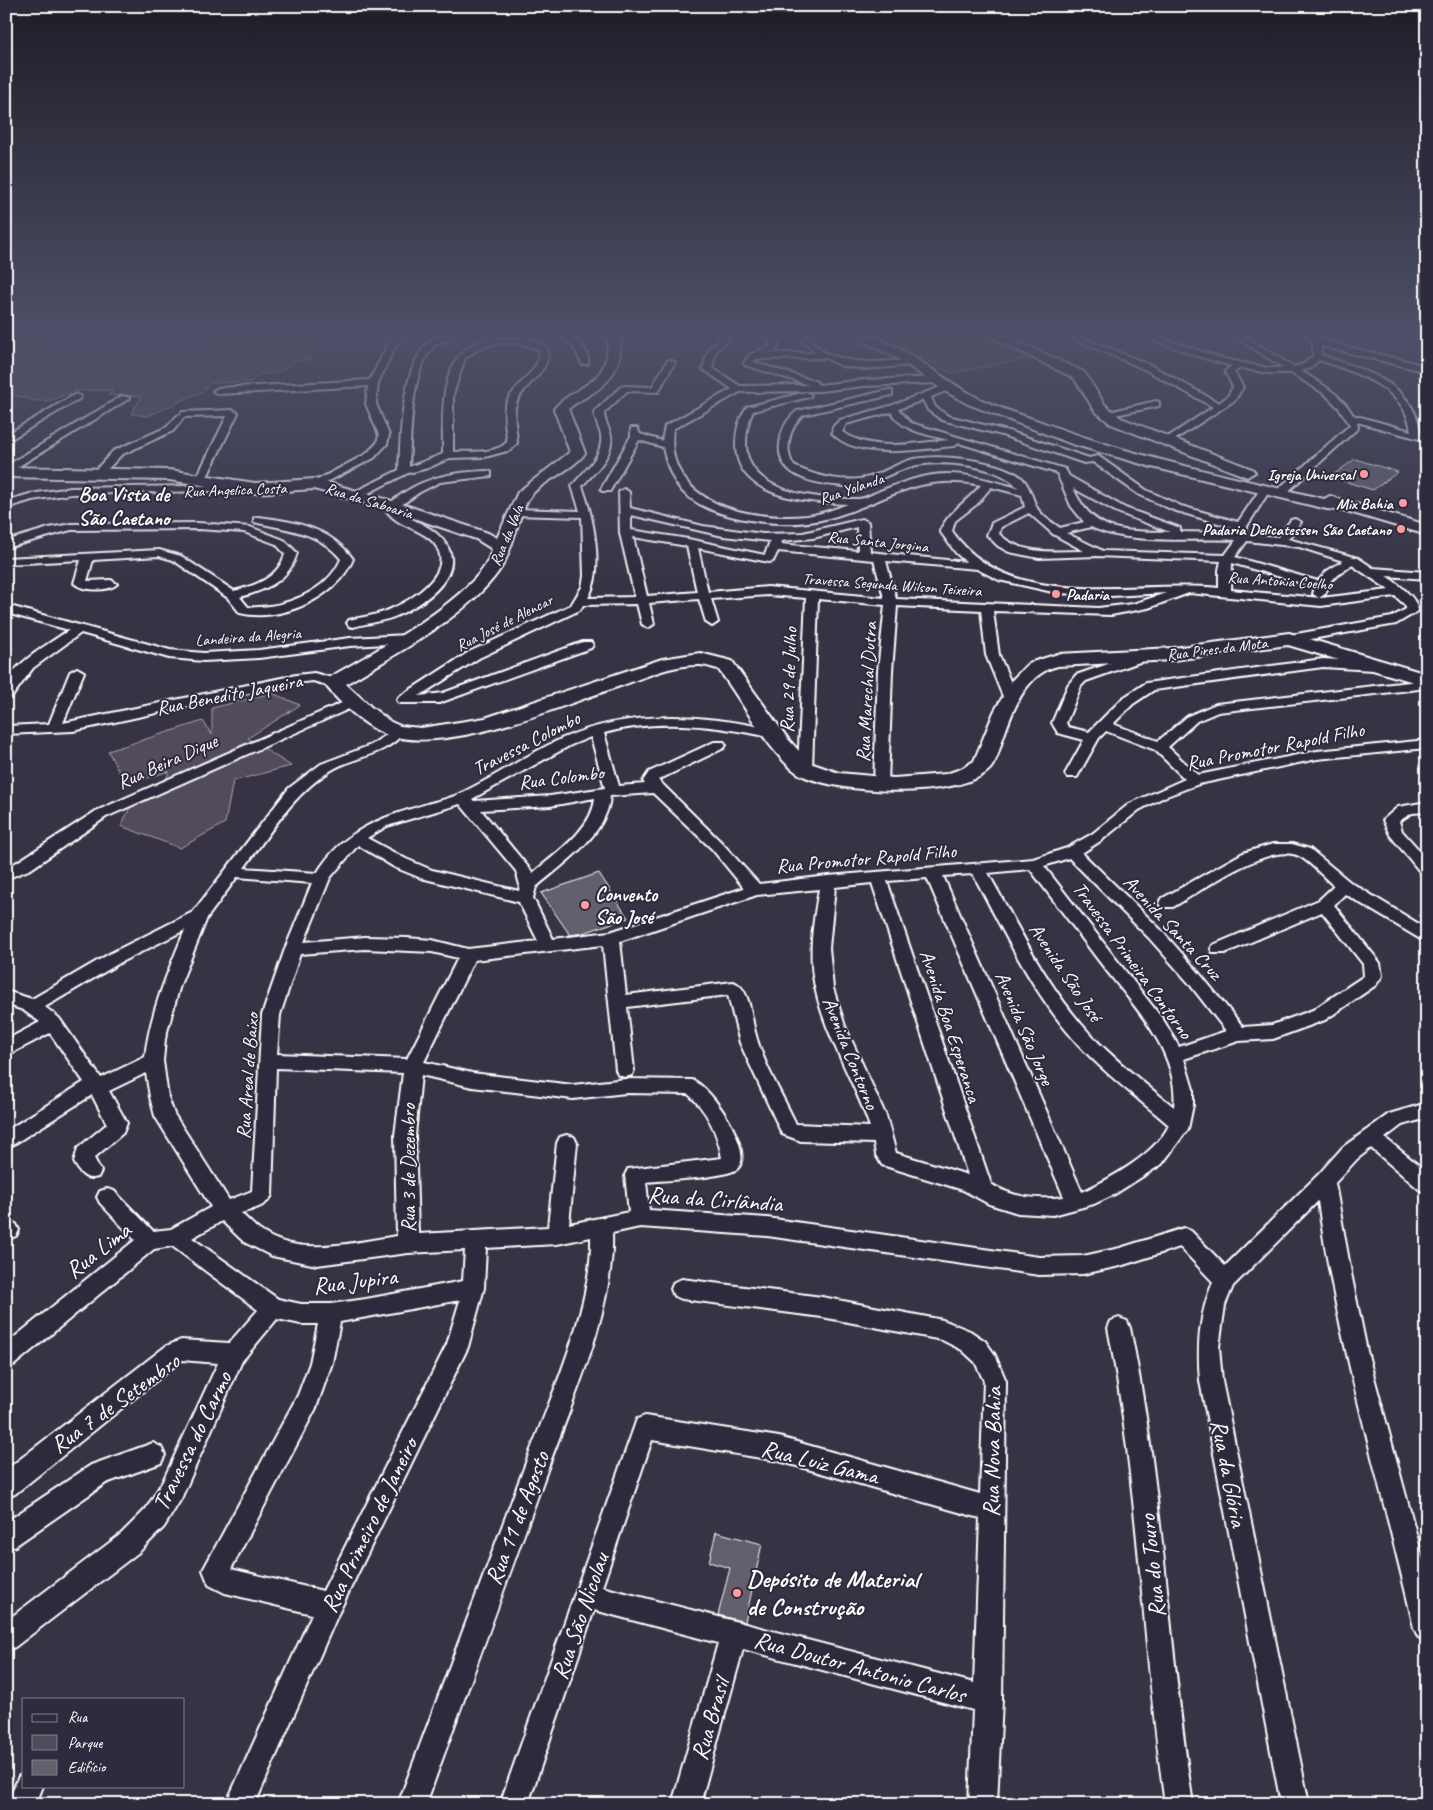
<svg xmlns="http://www.w3.org/2000/svg" width="1433" height="1810" font-family="Caveat,sans-serif">
  <style>
    .green { fill: #514c5c; stroke: #a8a6ae }
    .building { fill: #635f6d; stroke: #fff }
    .lines { fill: none; stroke-linecap: round; stroke-linejoin: round }
    .street-casing { stroke: #fff; stroke-width: 4 }
    .secondary-casing { stroke: #fff; stroke-width: 4 }
    .street { fill: #2f2a3d; fill-rule: evenodd }
    .secondary { fill: #2f2a3d; fill-rule: evenodd }
    .poi-dot { fill: #ff9aa2; stroke: #2f2a3d; stroke-width: 2 }
    .labels { text-anchor: middle; stroke-width: 4; stroke-linejoin: round; paint-order: stroke }
    .far-poi-label { font-size: 16px; font-weight: bold; fill: #fff; stroke: #2f2a3d; text-anchor: end }
    .far-street-label { font-size: 16px; fill: #fff; stroke: #2f2a3d }
    .street-label { font-size: 20px; fill: #fff; stroke: #2f2a3d }
    .poi-label { font-size: 20px; font-weight: bold; fill: #fff; stroke: #2f2a3d; text-anchor: start }
    .far-district-label { font-size: 21px; font-weight: bold; fill: #fff; stroke: #2f2a3d }
    .near-street-label { font-size: 24px; fill: #fff; stroke: #2f2a3d }
    .near-poi-label { font-size: 24px; font-weight: bold; fill: #fff; stroke: #2f2a3d; text-anchor: start }
  </style>
  <rect width="100%" height="100%" fill="#373345"/>
  <filter id="ink" filterUnits="userSpaceOnUse"><feTurbulence type="fractalNoise" baseFrequency=".02" numOctaves="2"/><feDisplacementMap in="SourceGraphic" scale="10" xChannelSelector="R" yChannelSelector="G"/><feConvolveMatrix kernelMatrix="1 2 1 2 8 2 1 2 1" color-interpolation-filters="sRGB"/></filter>
  <g filter="url(#ink)">
    <path class="green" d="M6 333 74 343 127 346 206 340 233 333H325L309 360H295C284 371 275 374 260 374L250 382 211 383 203 391 148 416 131 414 142 396 108 395 113 390 75 391 52 400 37 401 6 393Z
      M869 333H981L1032 358 951 373 902 347Z
      M1358 333H1427V342L1401 343Z
      M272 693 300 705 248 738 291 766 233 781 225 823 180 848 121 826 136 795 165 784 169 771 126 785 108 751 203 721 212 735V708Z"/>
    <path class="building" d="M1355 459 1398 472 1373 490 1330 477Z
      M599 873 628 918 583 933 570 935 541 893Z
      M716 1532 762 1544 745 1622 718 1615 730 1568 709 1562Z"/>
    <g class="lines">
      <g class="street-casing">
        <path id="street" d="M403 333H413L396 345 378 383 376 404 389 435 387 444 374 458 319 486 315 487 310 484 366 454 377 443 379 435 366 404 368 386 218 394 213 391 218 388 370 380 389 342Z
          M451 333H464C457 339 444 338 436 345 410 366 411 435 409 467L443 454C443 405 437 339 503 338 517 337 537 339 547 348 553 371 523 383 516 404 512 414 517 432 517 443L511 450 485 457 450 458 428 468 408 473 360 497H352V493L399 470C401 434 401 368 429 342 435 337 444 335 451 333ZM500 343 523 344 539 349C544 368 513 385 506 404 502 413 507 431 507 442 495 455 469 451 453 452V395L465 358 481 347Z
          M555 333C570 333 591 346 588 364H582L573 346Z
          M599 333H609L619 340 612 342Z
          M720 333H728L730 338 716 351 712 368 740 386 809 385 745 365 744 363 749 355 769 347 771 343 761 333H770L779 343 776 351 770 353H815L796 333H805C810 339 818 349 824 352 853 366 882 362 913 359L917 362 913 365 865 369 842 366 825 358 756 359 753 362 817 382 818 385 864 380 938 377 943 380 938 383 864 386 820 391 740 392 673 429C663 503 750 522 807 516 821 514 835 509 848 504 807 502 735 498 736 444 736 431 739 418 747 407L806 392 811 395 809 397 753 411C748 421 746 433 746 444 746 495 821 499 859 499 865 499 875 493 880 491 901 483 924 474 947 474 971 474 995 482 1018 488 1002 465 939 459 913 466 888 472 873 488 844 486 817 484 776 478 780 444 781 430 786 420 797 411L889 390 892 391V395L803 415C790 426 783 450 794 466 816 477 851 485 875 475 889 470 900 462 914 459 942 454 994 460 1018 475 1030 483 1031 497 1037 508 1042 517 1052 522 1060 528L1084 522 1071 506 1057 473 959 443 954 446C920 449 858 461 832 433L833 427 840 420 890 406 948 384 953 387 951 389 931 397 935 407 948 416 1008 431 1089 458 1098 456 1146 490 1181 506 1238 522 1261 488H1269L1270 490 1242 534 1278 537 1291 520 1295 519 1301 522 1288 539 1358 558 1373 568 1427 572V579L1386 576C1396 582 1418 598 1418 611L1396 624 1289 643 1285 642 1283 639 1285 636 1392 617 1406 609V606L1395 596 1321 606 1189 593 1148 608 1111 615 993 611 999 655 1018 699 1011 703 1004 699 986 655 981 610 897 606 892 671 888 784 881 788 874 784 878 671 885 605 818 599 812 768 805 772 798 768 806 598 768 595 711 599 718 622 712 626 706 622 699 599 649 603 654 624 648 628 642 624 637 604 583 605 580 610 479 658 419 696 443 693 583 642H591L593 645 591 648 439 703H399L397 700 399 697 469 652 571 605 582 587 584 576 582 517 514 515 509 512 514 509 580 511 572 486C583 472 604 456 601 435 599 427 595 420 594 412L622 386 652 387 668 360 675 362 658 392 627 391 604 413C604 421 609 427 611 436 614 455 594 473 582 486 593 516 605 569 588 598L635 597 620 533 619 492 624 489 629 492 630 508 703 526 763 534 803 533 862 519 868 522 870 552 966 562 956 553 940 531C948 512 968 501 981 485 912 471 883 506 821 520 782 528 713 521 683 492 672 480 666 463 663 447L639 440 610 491H602L601 489 631 436V428H637L640 434 662 441 665 426 732 389 703 369 708 350 722 337ZM923 400 928 410 942 420 1002 435 1084 463 1093 462 1138 494 1173 510 1235 528 1231 533 1180 532V528L1125 508 1069 476 1065 469 911 423 898 409ZM891 412C903 432 927 434 949 440 914 443 873 453 842 432L846 424ZM991 487 1022 495 1025 507 992 523 987 535 998 546 1009 552 1039 558 1097 556 1221 561 1219 570V588C1132 579 1010 615 952 531L955 521 977 504ZM1073 488 1117 512 1170 532C1125 531 1094 535 1073 488ZM1029 513 1053 534 1084 551C1054 551 1022 556 999 534L1001 527ZM631 515 723 536 770 541 765 555 688 539 631 530ZM857 527 858 551 780 544 781 541 813 538ZM1091 527C1127 545 1195 538 1236 540L1225 555 1103 551 1066 533ZM633 537 687 546 697 592 647 596ZM1247 541 1299 547 1343 561 1327 571 1318 581 1235 557ZM698 548 769 562 773 561 778 551 874 560 884 598 768 587 708 592ZM886 561 977 569 999 580 1057 593 1111 596 1166 593 1133 604 1098 608 896 599ZM1232 563 1315 587 1313 594 1319 598 1325 594 1331 580 1352 565 1389 590 1321 598 1231 590Z
          M1061 333H1072L1152 366 1219 403 1228 396 1233 387 1225 371 1232 366 1194 355 1135 333H1147L1224 359 1268 368H1284L1229 333H1239L1294 367 1304 364 1313 356V342L1306 333H1314L1320 340 1427 366V372L1321 346V355C1363 370 1414 382 1421 434L1427 435V441L1357 422 1358 428 1284 495H1276V491L1350 425 1339 408 1325 394 1291 373H1268L1241 368 1234 372 1243 387 1235 400 1168 444 1165 443V439L1213 407 1146 370ZM1319 360C1354 372 1406 387 1411 431L1353 415C1341 394 1321 384 1301 371L1310 368Z
          M76 394 81 397 79 399 6 442V435Z
          M122 396 130 398 6 474V466Z
          M1156 401 1159 402V406L1105 417 1100 414Z
          M233 410 238 413 205 481 201 482 196 479 227 416 184 417 173 431 121 455 101 476H93L92 474 113 451 167 427 177 416 181 415 182 412Z
          M487 471 491 472V476L440 482 420 492 398 507 399 513C413 520 431 526 442 539 471 572 424 605 394 617 381 622 367 623 353 627L349 626 347 623 349 620C361 617 374 616 386 611 409 602 458 573 434 543 421 528 398 527 387 511 388 503 395 499 402 494 428 476 456 472 487 471Z
          M252 485 256 486V490L71 494 32 500 6 508V501L30 494 71 488Z
          M258 517C294 521 331 528 353 559 337 598 280 623 240 613L228 598 173 560 159 556 93 560 87 581 111 580 117 584C108 592 82 591 74 583L81 560 6 564V558L159 550 181 556 234 591C257 585 278 578 285 554L276 544 244 532 198 529 71 530 6 548V541L49 528 71 524 198 523 250 527 284 540 297 553C289 581 266 590 240 597L248 607C281 609 327 593 341 559 318 531 287 530 254 522V518Z
          M6 605 170 650 204 653 259 650 350 638 407 635 413 639 407 643 350 646 259 658 204 661 169 658 81 633 33 668 11 698 6 699C6 694 5 687 6 683 12 665 53 641 69 630L6 613Z
          M1143 652 1149 656 1148 659 1086 681 1081 686 1066 723 1068 727 1089 732 1123 698 1146 683 1323 659 1373 662 1379 666 1373 670 1323 667 1154 690 1133 704 1113 724 1158 741 1188 716 1216 704 1427 680V688L1218 712 1197 721 1168 747 1198 775 1317 751 1427 740V748L1317 759 1199 784 1164 797 1139 810 1102 840 1082 853 1161 930 1200 974 1243 1027 1272 1025 1313 1010 1364 976 1363 964 1322 912 1225 953H1213L1211 949 1213 945 1319 900 1334 886C1323 877 1311 862 1299 856 1268 841 1200 892 1173 907H1161L1159 903 1161 899 1243 853 1273 844H1292L1310 849 1350 882 1427 929V943L1345 894 1334 905 1380 963 1382 976 1376 985 1325 1020 1273 1039 1239 1041 1184 1059 1193 1089V1105L1188 1129 1162 1164 1115 1194 1094 1204 1053 1215 1018 1213 989 1204 963 1190 882 1165 876 1155 874 1143 801 1141 782 1134 740 1043 728 995 627 1007 634 1070 632 1075 625 1077 618 1075 616 1070 603 945 474 960 424 1062 472 1073 573 1085 626 1079 692 1080C711 1086 756 1153 737 1169 726 1178 663 1180 646 1182L649 1210 767 1218 1039 1257 1083 1256 1120 1248 1184 1228 1191 1231 1225 1266 1318 1175 1343 1147 1389 1114 1427 1103V1118L1402 1125 1385 1138 1427 1172V1192L1420 1190 1371 1148 1357 1159 1335 1183 1352 1278 1367 1351 1427 1574V1641L1418 1637 1414 1628C1382 1486 1338 1346 1318 1201L1233 1286 1225 1305 1219 1347 1222 1381 1309 1804H1281L1200 1381C1197 1345 1199 1315 1213 1282L1180 1247 1120 1266 1083 1274 1039 1275 767 1236 640 1227 612 1233C615 1309 571 1404 545 1476 506 1585 466 1694 426 1804H398C440 1692 482 1580 524 1468 549 1401 593 1307 591 1237L557 1244 486 1248 484 1288 468 1347 338 1614 255 1804H226L312 1614 225 1593 209 1585 203 1570 298 1395 310 1363 318 1324H301L277 1319 242 1361 181 1499 164 1527 139 1552 15 1647 6 1651V1621L121 1534 146 1509 163 1481 218 1363 182 1360 15 1494 6 1497V1470L166 1346 181 1340 229 1343 258 1310 172 1246 154 1249 14 1365 6 1368V1344L135 1240 100 1203 97 1197 100 1191 107 1189 114 1191 153 1231 171 1229 211 1207 155 1116 150 1097 146 1073 109 1091 127 1123 123 1133 94 1158 101 1171 98 1177C85 1181 80 1173 74 1162L78 1148 107 1124 92 1095 6 1149V1131L84 1082 50 1033 6 1056V1040L40 1022 23 1010 6 1004V991L32 999 111 953 193 912 289 788 321 764 371 745 397 728 404 732C386 756 354 756 330 771 293 794 270 833 244 868L317 873C344 829 381 818 427 804 437 801 449 799 459 794 494 778 527 754 563 738 631 709 702 714 774 730L781 734 774 738C718 726 660 718 604 733L619 786 645 784 643 781 649 772 714 742H724L726 745 724 748 658 780 722 843 759 884 828 876 1033 859 1067 848 1092 834 1129 804 1185 779 1155 750 1106 731 1099 738 1077 777H1067L1065 774 1084 740 1058 733 1052 723 1068 685 1076 675ZM591 737 605 788 550 796 474 801 472 799 571 745ZM653 793 712 849 744 888 610 932 553 939 533 898 536 887C563 864 608 834 610 796ZM595 798C593 829 555 854 533 873L481 810 550 806ZM460 804 516 871 520 885 519 891 432 870 406 859 367 838 387 826ZM358 845 394 867 421 878 519 902 538 941 468 949 432 940 407 938 365 937 304 942 330 878ZM1069 858 1149 938 1188 982 1226 1031 1179 1047 1164 1021 1044 866ZM1030 869C1053 900 1076 930 1099 961 1130 1002 1180 1050 1174 1107 1145 1084 1116 1061 1090 1034 1047 987 1019 928 988 873ZM973 874C1004 932 1033 994 1077 1043 1105 1074 1138 1098 1169 1125 1156 1154 1110 1179 1082 1192L943 876ZM237 877 312 883 285 949 262 1015 252 1191 229 1200 174 1114 168 1097 163 1061 165 1039 180 985 207 918ZM927 878 1064 1197C1037 1200 1013 1198 991 1184L887 881ZM872 883 968 1175 896 1153 886 1116 845 1026 833 988 829 948 835 887ZM819 889C814 917 809 947 813 976 821 1030 853 1077 870 1127L796 1124C782 1094 763 1064 755 1032 751 1017 750 987 733 982L626 995 620 941 757 895ZM185 930C168 971 150 1013 145 1057L101 1078 59 1018 45 1007 123 961ZM365 949 432 952 458 958 407 1059 277 1054 280 1015 300 954ZM276 1068 403 1073 395 1135 397 1236C353 1242 297 1259 258 1229 252 1224 246 1218 241 1213 253 1209 266 1207 272 1195ZM421 1075 472 1087 573 1099 626 1093 688 1094C707 1110 718 1134 722 1158L628 1169 625 1175 629 1212 569 1224 577 1143 574 1137 567 1135 560 1137 557 1143 548 1227 418 1234 415 1135ZM222 1221 244 1242 272 1256 317 1265 408 1253 465 1250 463 1281 366 1299 331 1304H301L278 1299 192 1238ZM460 1300 447 1344 323 1591 231 1569 316 1408 332 1363 340 1322Z
          M77 668 84 672 63 723 296 675 314 673 339 680 341 683 334 687 313 681 296 683 73 731 6 734V726L49 724 70 672Z
          M353 698 360 702 358 705 106 817 31 869 6 879V868L19 861 96 811Z
          M1427 802V812L1412 813 1399 821 1402 831 1427 859V874L1421 873 1390 835 1383 820 1398 807Z
          M9 1221 16 1224 19 1230 16 1236 6 1240V1222Z
          M682 1279 822 1297 943 1320 970 1331 985 1341 995 1355 1006 1381 1002 1700 997 1804H969L973 1710 743 1649 700 1804H672L718 1643 594 1610 528 1804H500L637 1419 645 1416 779 1437 980 1494 984 1381 975 1362 962 1350 942 1340 822 1317 682 1299 674 1296 671 1289 674 1282ZM652 1440 779 1461 980 1518 974 1683 602 1587Z
          M1119 1318 1127 1321 1130 1328C1163 1485 1168 1646 1193 1804H1165C1142 1645 1139 1485 1108 1328L1111 1321Z
          M153 1443 161 1447 165 1455 161 1463 106 1483 15 1546 6 1549V1522L91 1465Z
          M24 1774V1786H43L36 1804H7L19 1776Z"/>
      </g>
      <g class="secondary-casing">
        <path id="secondary" d="M609 333H621C621 361 617 378 591 394 583 399 575 403 568 409L585 453C574 470 539 482 529 498 516 520 514 548 501 568 470 615 394 655 346 684L371 707 391 722 400 726 421 728 485 718 662 659 700 653 732 661 788 739 810 763 839 773 894 778 946 774 961 769 974 761 994 712 1013 679 1029 663 1058 654 1173 648 1289 633 1427 674V686L1288 645 1173 660 1058 666C1025 673 1012 712 1002 741 999 750 997 761 990 769 961 800 830 795 796 772 767 751 741 698 718 669 713 668 706 665 700 665 674 664 647 676 623 685 562 705 451 755 388 735 367 728 337 701 324 683L327 679C373 652 451 611 482 570 487 564 490 556 492 549L476 539 387 509 314 489 255 493 169 480 6 477V467L169 470 255 483 315 479 399 503 488 533 497 538 518 492 570 452 554 409C560 401 567 397 575 392 605 375 607 366 609 333Z
          M846 333C895 333 934 376 976 397 995 407 1016 413 1036 420 1129 456 1227 476 1324 499L1330 496 1336 498 1427 525V535L1346 511 1327 509 1152 467 1072 444 968 404 943 390 899 359Z
          M983 333H999L1084 372 1105 405 1121 418 1252 469 1255 472 1247 477 1242 475 1111 424 1095 411 1074 378Z"/>
      </g>
      <use href="#street" class="street"/>
      <use href="#secondary" class="secondary"/>
    </g>
  </g>
  <linearGradient id="sky" x2="0" y2="1"><stop stop-color="#1e1c26"/><stop offset="0.57" stop-color="#4d5068"/><stop offset="1" stop-color="#4d5068" stop-opacity="0"/></linearGradient>
  <rect width="1433" height="586" fill="url(#sky)"/>
  <g class="poi-dot">
    <circle cx="1364" cy="474" r="5"/>
    <circle cx="1403" cy="503" r="5"/>
    <circle cx="1401" cy="529" r="5"/>
    <circle cx="1056" cy="594" r="5"/>
    <circle cx="585" cy="905" r="5"/>
    <circle cx="737" cy="1593" r="5"/>
  </g>
  <g class="labels">
    <g class="far-poi-label">
      <text x="1354" y="480">Igreja Universal</text>
      <text x="1393" y="509">Mix Bahia</text>
      <text x="1391" y="535">Padaria Delicatessen São Caetano</text>
      <text x="1066" y="600" text-anchor="start">Padaria</text>
    </g>
    <g class="far-street-label">
      <text transform="translate(851 488) rotate(-19)" y="6">Rua Yolanda</text>
      <text transform="translate(235 489) rotate(-2)" y="6">Rua Angelica Costa</text>
      <text transform="translate(369 500) rotate(17)" y="6">Rua da Saboaria</text>
      <text transform="translate(506 535) rotate(-67)" y="6">Rua da Vala</text>
      <text transform="translate(878 541) rotate(6)" y="6">Rua Santa Jorgina</text>
      <text transform="translate(1280 580) rotate(4)" y="6">Rua Antonia Coelho</text>
      <text transform="translate(892 584) rotate(4)" y="6">Travessa Segunda Wilson Teixeira</text>
      <text transform="translate(504 622) rotate(-27)" y="6">Rua José de Alencar</text>
      <text transform="translate(248 636) rotate(-4)" y="6">Landeira da Alegria</text>
      <text transform="translate(1217 648) rotate(-7)" y="6">Rua Pires da Mota</text>
    </g>
    <g class="street-label">
      <text transform="translate(788 680) rotate(-88)" y="7">Rua 29 de Julho</text>
      <text transform="translate(866 692) rotate(-87)" y="7">Rua Marechal Dutra</text>
      <text transform="translate(229 694) rotate(-11)" y="7">Rua Benedito Jaqueira</text>
      <text transform="translate(526 743) rotate(-27)" y="7">Travessa Colombo</text>
      <text transform="translate(1275 746) rotate(-11)" y="7">Rua Promotor Rapold Filho</text>
      <text transform="translate(167 761) rotate(-24)" y="7">Rua Beira Dique</text>
      <text transform="translate(561 777) rotate(-7)" y="7">Rua Colombo</text>
      <text transform="translate(866 858) rotate(-5)" y="7">Rua Promotor Rapold Filho</text>
      <text transform="translate(1173 927) rotate(47)" y="7">Avenida Santa Cruz</text>
      <text transform="translate(1133 960) rotate(54)" y="7">Travessa Primeira Contorno</text>
      <text transform="translate(1066 972) rotate(56)" y="7">Avenida São José</text>
      <text transform="translate(951 1026) rotate(72)" y="7">Avenida Boa Esperanca</text>
      <text transform="translate(1025 1028) rotate(67)" y="7">Avenida São Jorge</text>
      <text transform="translate(851 1053) rotate(68)" y="7">Avenida Contorno</text>
      <text transform="translate(247 1076) rotate(-86)" y="7">Rua Areal de Baixo</text>
      <text transform="translate(408 1168) rotate(-90)" y="7">Rua 3 de Dezembro</text>
    </g>
    <g class="poi-label">
      <text x="595" y="901">Convento<tspan x="595" dy="23">São José</tspan></text>
    </g>
    <g class="far-district-label">
      <text x="124" y="501">Boa Vista de<tspan x="124" dy="24">São Caetano</tspan></text>
    </g>
    <g class="near-street-label">
      <text transform="translate(715 1199) rotate(4)" y="8">Rua da Cirlândia</text>
      <text transform="translate(98 1250) rotate(-38)" y="8">Rua Lima</text>
      <text transform="translate(355 1281) rotate(-7)" y="8">Rua Jupira</text>
      <text transform="translate(115 1403) rotate(-36)" y="8">Rua 7 de Setembro</text>
      <text transform="translate(192 1441) rotate(-64)" y="8">Travessa do Carmo</text>
      <text transform="translate(992 1452) rotate(-89)" y="8">Rua Nova Bahia</text>
      <text transform="translate(820 1462) rotate(14)" y="8">Rua Luiz Gama</text>
      <text transform="translate(1229 1473) rotate(79)" y="8">Rua da Glória</text>
      <text transform="translate(517 1518) rotate(-69)" y="8">Rua 11 de Agosto</text>
      <text transform="translate(369 1525) rotate(-64)" y="8">Rua Primeiro de Janeiro</text>
      <text transform="translate(1152 1566) rotate(-96)" y="8">Rua do Touro</text>
      <text transform="translate(580 1616) rotate(-71)" y="8">Rua São Nicolau</text>
      <text transform="translate(860 1667) rotate(15)" y="8">Rua Doutor Antonio Carlos</text>
      <text transform="translate(710 1719) rotate(-74)" y="8">Rua Brasil</text>
    </g>
    <g class="near-poi-label">
      <text x="747" y="1587">Depósito de Material<tspan x="747" dy="28">de Construção</tspan></text>
    </g>
  </g>
  <rect width="1433" height="1810" fill="none" stroke="#2f2a3d" stroke-width="25"/>
  <rect x="12" y="12" width="1408" height="1785" fill="none" stroke="#fff" stroke-width="2" filter="url(#ink)"/>
  <rect x="22" y="1698" width="162" height="90" fill="#2f2a3d" stroke="#827f8b"/>
  <rect x="32" y="1714" width="25" height="8" fill="#2f2a3d" stroke="#827f8b"/>
  <text x="68" y="1722" font-size="15" fill="#ffffff">Rua</text>
  <rect x="32" y="1735" width="25" height="15" fill="#514c5c" stroke="#827f8b"/>
  <text x="68" y="1748" font-size="15" fill="#ffffff">Parque</text>
  <rect x="32" y="1760" width="25" height="15" fill="#635f6d" stroke="#827f8b"/>
  <text x="68" y="1772" font-size="15" fill="#ffffff">Edifício</text>
</svg>
